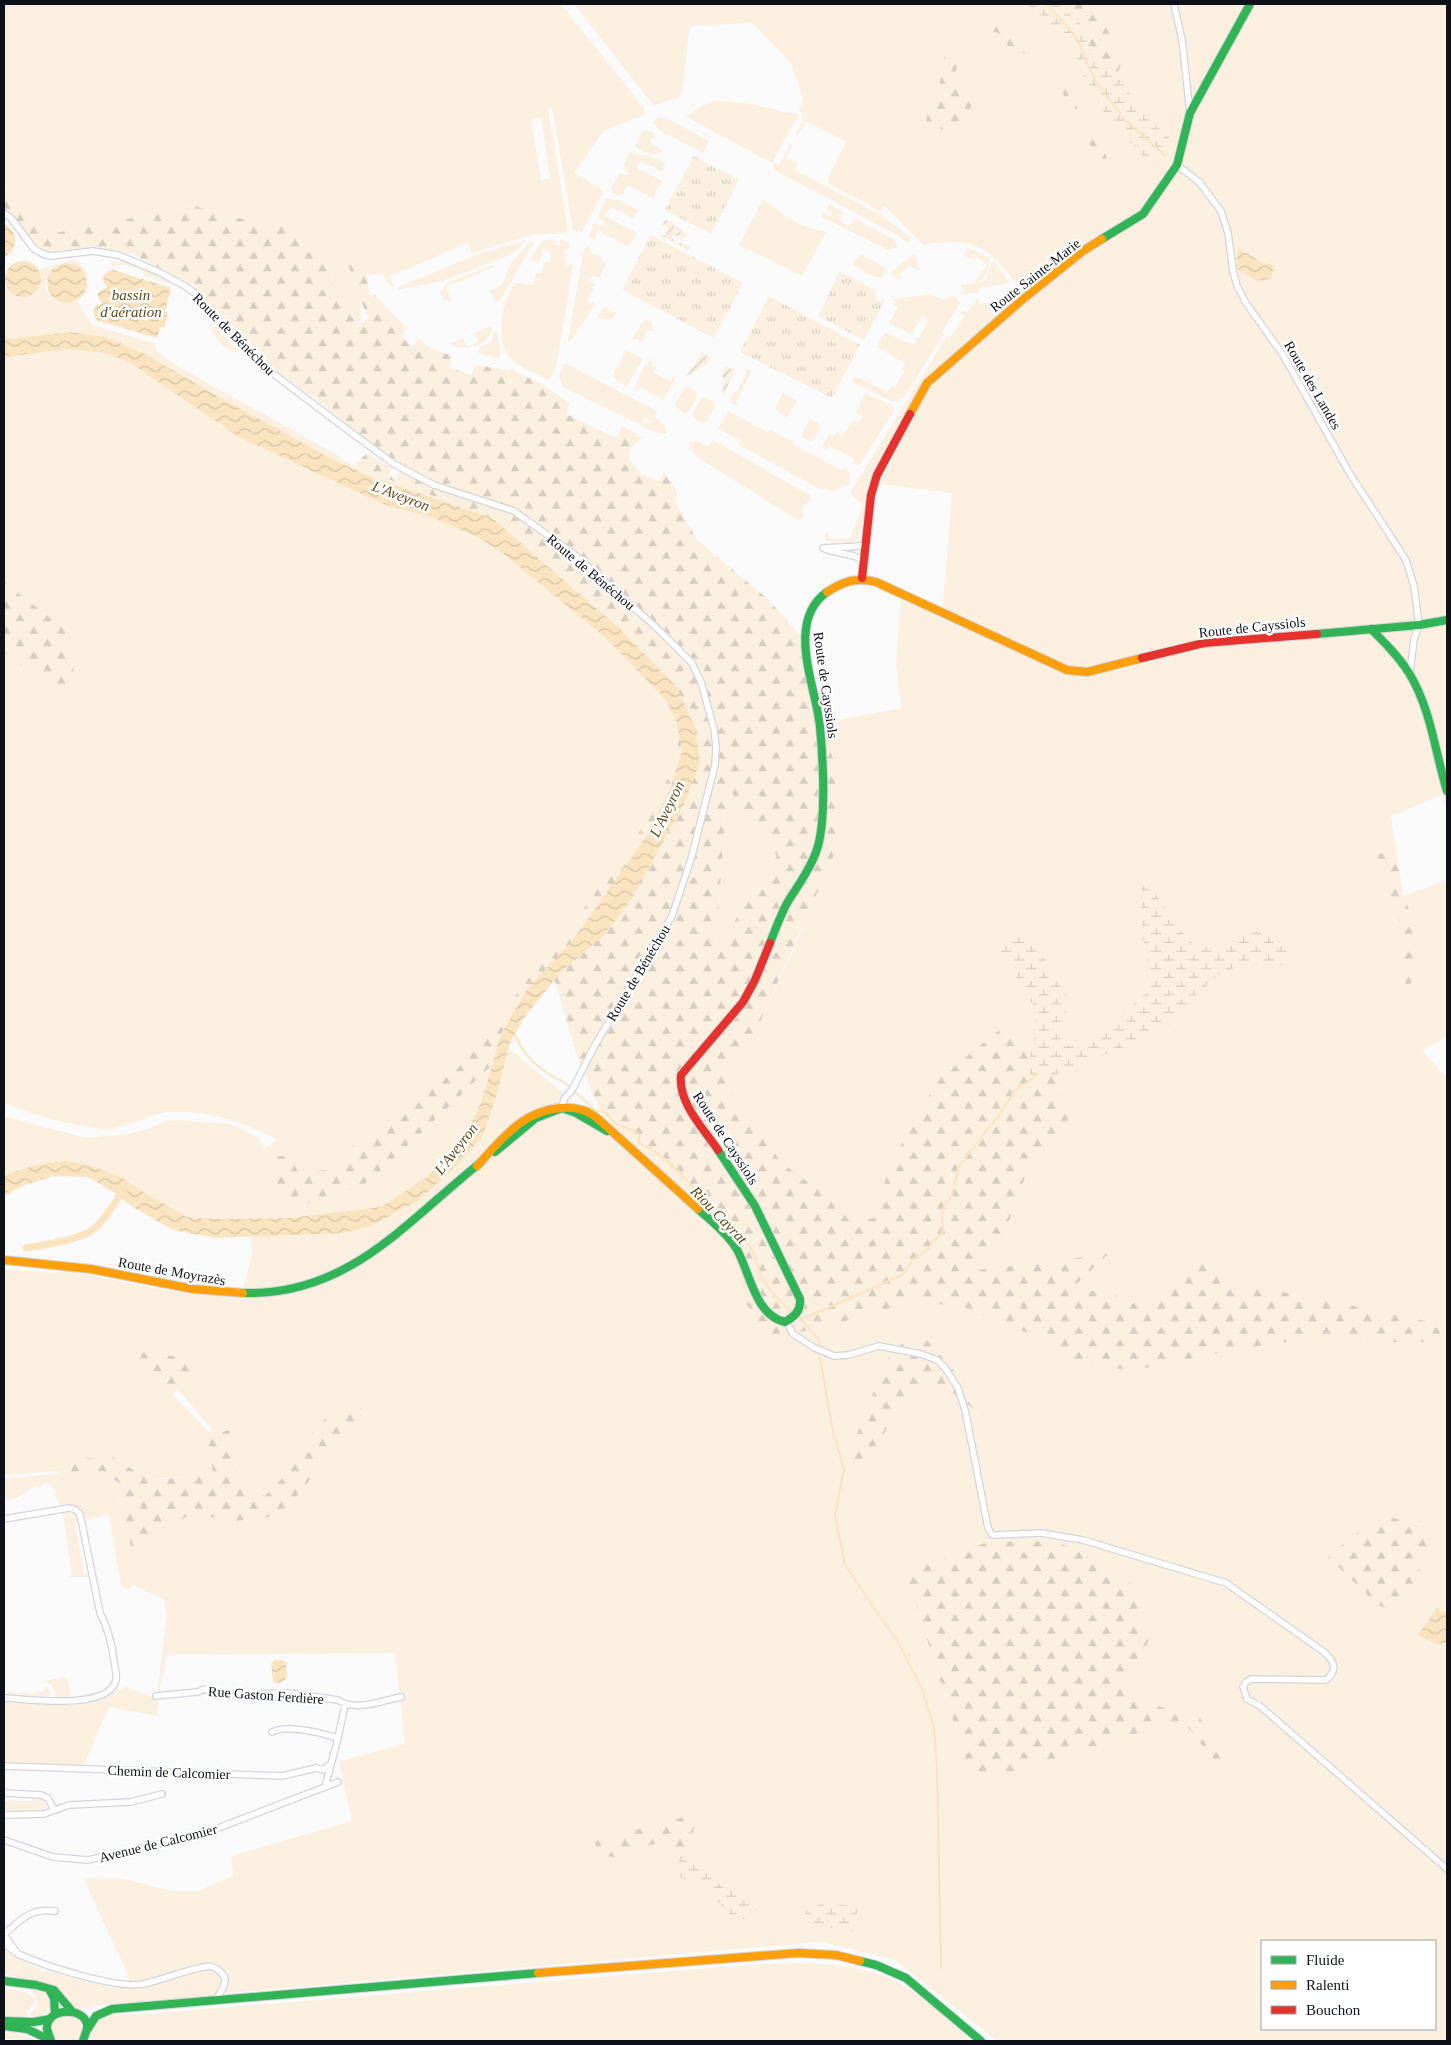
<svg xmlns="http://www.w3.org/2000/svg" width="1451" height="2045" font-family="Georgia,serif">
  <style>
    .grass { fill: #fbf0e0; fill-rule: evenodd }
    .forest { fill: url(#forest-firs); fill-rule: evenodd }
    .wetland { fill: url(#wetland-marsh) }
    .park { fill: url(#park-tufts) }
    .garden { fill: url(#garden-furrows) }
    .water { fill: url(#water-waves) }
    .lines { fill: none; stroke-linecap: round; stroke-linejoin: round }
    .stream { stroke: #fae4c0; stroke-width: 2 }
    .canal { stroke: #fae4c0; stroke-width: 7 }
    .street-casing { stroke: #d3d5db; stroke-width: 8 }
    .fast-casing { stroke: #d3d5db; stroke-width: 10 }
    .slow-casing { stroke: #d3d5db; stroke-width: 10 }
    .jam-casing { stroke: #d3d5db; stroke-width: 10 }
    .street { stroke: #fefefe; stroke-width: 5.5 }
    .fast { stroke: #30b455; stroke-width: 8 }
    .slow { stroke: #ff9f0a; stroke-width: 8 }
    .jam { stroke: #e5322d; stroke-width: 8 }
    .labels { text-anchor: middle; stroke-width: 5; stroke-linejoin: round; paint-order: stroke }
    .street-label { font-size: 14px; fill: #0d111a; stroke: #fff }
    .water-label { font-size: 15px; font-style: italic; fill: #624817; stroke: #fff }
  </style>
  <defs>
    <pattern id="forest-firs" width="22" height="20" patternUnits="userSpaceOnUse" patternTransform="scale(1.25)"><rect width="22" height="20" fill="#fbf0e0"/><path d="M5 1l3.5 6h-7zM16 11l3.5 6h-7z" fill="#d6cdc0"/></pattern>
    <pattern id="wetland-marsh" width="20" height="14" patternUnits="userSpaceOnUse" patternTransform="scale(1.25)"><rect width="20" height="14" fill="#fbf0e0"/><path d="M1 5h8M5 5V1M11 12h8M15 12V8" fill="none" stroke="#d6cdc0"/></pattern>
    <pattern id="park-tufts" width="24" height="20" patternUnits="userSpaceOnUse" patternTransform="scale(1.25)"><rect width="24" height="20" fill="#fbf0e0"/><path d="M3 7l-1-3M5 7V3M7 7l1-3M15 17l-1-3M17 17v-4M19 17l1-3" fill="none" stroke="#d6cdc0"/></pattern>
    <pattern id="garden-furrows" width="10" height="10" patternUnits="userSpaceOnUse" patternTransform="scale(1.25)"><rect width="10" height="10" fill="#fbf0e0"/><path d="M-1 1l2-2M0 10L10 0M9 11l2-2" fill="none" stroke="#d6cdc0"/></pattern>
    <pattern id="water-waves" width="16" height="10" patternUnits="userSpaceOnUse" patternTransform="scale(1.25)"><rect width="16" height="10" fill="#fae4c0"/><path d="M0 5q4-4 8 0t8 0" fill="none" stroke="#d5c3a4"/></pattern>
  </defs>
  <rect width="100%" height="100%" fill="#fafafa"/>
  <path class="grass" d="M4 4H561L644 108 645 113 642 116 603 131 574 173 604 191 582 232 573 231 553 113 550 105 548 108 568 231 562 234H534L472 253 468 243 390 276 394 286H390L381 273 363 277 360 324 356 322 335 297 330 265 297 227 254 222 194 206 55 233 26 215 4 183ZM541 117 550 178 541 180 531 119Z
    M574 4H1447V811L1442 795 1391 816 1403 896 1447 880V1037L1422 1050 1447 1078V2041H997L894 1959 820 1942 215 1994 211 1996 102 2005 81 2009 69 2003 57 1986 25 1978 4 1975V1950C27 1966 53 1973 80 1980 99 1985 114 1989 134 1988L83 1878 125 1879 171 1891H198L233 1876 231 1856 352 1821 339 1761 405 1744 395 1653 167 1655 159 1694 157 1693 167 1614 164 1604 165 1600 133 1585 129 1590 121 1586 109 1515 86 1519C82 1507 74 1503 61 1506L54 1494 56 1491 46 1482 39 1488 36 1485 18 1497 4 1501V1479L59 1473 113 1479 125 1488 118 1498 132 1549 200 1474 150 1480 111 1456 59 1467V1471L4 1475V1269L51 1273 70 1271 152 1288 241 1299 252 1254 251 1219H216L187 1217 145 1193 123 1178 39 1164 4 1175V1116L87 1138 128 1134 151 1128 165 1121 178 1120 230 1124 258 1137 265 1148 278 1140C247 1122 197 1107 161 1113 154 1114 147 1119 140 1121 130 1124 113 1130 103 1129 69 1126 35 1115 4 1103V650L66 630 4 582V280L6 288 17 297 33 295 41 286 40 269 75 259 88 274 86 277C75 252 46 260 45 287 52 301 62 307 78 302L92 325 155 343 156 351 181 368 332 452 353 466 492 518 631 636 686 706 673 769 642 828 585 907 460 1066 398 1118 355 1142 344 1157 326 1170 299 1173 303 1205 333 1197 368 1182 434 1121 509 1048 610 1133 727 1074 761 1020 803 928 822 723 901 708 896 660 901 599 942 619 952 493 880 484 928 387 1031 299 1044 278 1022 294C996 251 975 235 923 245L886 207 883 206 881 212 829 184 828 178 846 142 806 121 798 135 796 133 803 120 801 118 803 114 799 111 803 98 791 63 752 23 690 26 682 92 678 98 653 105ZM192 1373 178 1390 211 1428 210 1433 172 1394ZM1262 1941H1435V2029H1262Z
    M714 100 751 104 799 115 772 163 686 117 697 109Z
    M658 117 668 119 709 141 703 153 659 130 653 122Z
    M647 130 655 134V137L652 138 650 142 663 151C654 157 643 153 635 146L641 133Z
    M791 143 793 144 786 158 798 164 795 170 883 216 910 237V241L908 243 899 236 772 169 775 163 779 165Z
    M630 152 660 159 665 165 663 172 643 162H639L637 167 639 169 662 181 653 198 629 186H626L623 194 617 195 612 193 611 189 619 174 629 175V172L623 166Z
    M606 198 616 200 617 199 638 210 633 218 611 207 605 216 637 233 629 247 602 233V231L599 229 594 240 597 243 589 237 594 223 603 226 605 222 598 217Z
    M763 199 788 218 809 228 826 232 802 276 739 245Z
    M829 204 843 212 840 221 849 226 855 219 895 240 897 248 888 250 822 217 824 213 829 216 833 215 832 212 826 210Z
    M554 239 555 245H560V239L569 243 571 248 564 249 566 265 573 264 557 363 551 378 546 379C535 373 517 367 509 357 495 340 502 299 515 283L534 285 536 273H542L544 262H550L551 250 542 249 540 261 531 260V258L542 241Z
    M526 240 520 248 509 255 443 281 397 290 400 286 479 254Z
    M532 242H534L500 301 494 302 490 291 502 284 513 260 529 243Z
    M586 246H591L589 251 602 258V261L606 264 599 278 592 276 589 280 595 285 587 300 588 302 594 303 592 309 571 341H568L583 253Z
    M967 247 989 258 987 273 977 284 986 279 991 263 994 261 1010 283 979 288V293L959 294 965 288H962L961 285 975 283 971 280 976 281 987 264 975 256 973 260 968 257 964 256Z
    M861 254 886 268 883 277C873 280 860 269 852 263Z
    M912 255H915L920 269 916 271 909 265 899 275 904 280 892 275 891 272Z
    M124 261 156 274 180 287 144 276 143 271 125 265 112 266 110 264 112 262Z
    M492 265 494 267 446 287 452 302 444 300 439 292 449 282Z
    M930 294 941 299 955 296 960 303 942 332 944 334 904 397 896 401H891L852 382 855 376 887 392 892 386 895 387 904 372 902 369 905 363 877 347 885 332 913 345 917 337 919 338 928 320 921 316 912 335 889 323 898 307 891 303H894V299Z
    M1011 294H1013L1016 299 932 372 920 386 877 466 858 540 851 543 826 541 824 536 826 533H828L829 539 850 538 863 505 850 493 947 336 951 337 964 316 961 313 963 310 967 312 974 304 972 302 978 299 980 304 1011 298Z
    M604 306 616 313 611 320 600 318 598 316Z
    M644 319 652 323 653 331H647L641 343 639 339 632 340Z
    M213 326 217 327 238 351C220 350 220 340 210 330Z
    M492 326C491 348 464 351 448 344L463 338 467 347 478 342 474 333Z
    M495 331H497L501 355 498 359 480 354 478 351 480 347 490 343Z
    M626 350 643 359 627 386 612 377Z
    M650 359 653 360 651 365 656 367 654 373 670 381 673 376 676 377 663 400 640 387 637 391 634 389 644 366 648 364Z
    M565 363 657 411 654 417 663 422 655 423 644 418 642 422 648 425 650 422 664 424 667 433 662 434 655 432 563 387 559 376Z
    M746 368 751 370 750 375 736 401 739 405 737 406 730 402V399L733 392H737L746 374Z
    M688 387 696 392 697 397 689 412 685 414 676 409 675 405 684 389Z
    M783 393 797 400 786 419 775 408Z
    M865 393 893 406 895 409 859 466 852 463 854 459 830 446 827 450 822 447 829 434 835 436 837 432 842 436 853 420 860 422 862 417 856 413Z
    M705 397 714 402 715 406 707 421 702 423 693 418V414L701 398Z
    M728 411 768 432 770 430 793 441 792 444 842 470 845 466 850 474 849 485 834 491 818 488 739 445 741 441 718 429Z
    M810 419 821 425 812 442 801 437Z
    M713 440 811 496V500L803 506V517L799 521 699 458 691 449 689 443 698 441 709 447Z
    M727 785 777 856 716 951Z
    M63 1513C70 1512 76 1515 79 1522L75 1523 84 1574H89L88 1577H68L72 1575Z
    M67 1677 70 1692 69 1697 57 1698 51 1685 44 1681Z
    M43 1686 48 1689 51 1693 49 1696H10L7 1693 14 1691V1694L24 1692 25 1694 44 1691Z
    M127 1687 159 1700 157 1716 109 1707 83 1767 4 1764V1702C27 1703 78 1709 99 1701 109 1697 117 1689 127 1687Z
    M32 1798 46 1801V1808L43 1810 4 1811V1801H32Z
    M799 1963C829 1964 861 1966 890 1978 921 1992 947 2020 972 2041H91C90 2028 93 2023 102 2015L147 2014 747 1965Z
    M4 1989C16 1990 32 1989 35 2003L27 2011V2016H4Z
    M29 1989 42 1991 50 1997 52 2009 47 2015 31 2019 30 2014 38 2004 35 1995Z
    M59 2015C72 2016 80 2016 83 2030L79 2041H54C48 2030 51 2024 59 2015Z
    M10 2032 29 2037 38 2041 4 2039V2033Z"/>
  <path class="forest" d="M1073 4H1100L1103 21 1122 59 1116 81 1095 67 1079 31Z
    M985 23 1014 29 1024 49C1048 50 1062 75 1077 93V112L1100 142 1107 158 1101 165 1067 104 1060 84 1037 57 1009 49 1003 35 985 28Z
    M951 47 960 49 954 80 970 93 973 104 962 123 951 125 942 130 935 124 925 127 929 107 938 94 944 58Z
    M7 185 26 215 55 233 194 206 254 222 297 227 330 265 335 297 356 322 361 324 368 318 360 298 354 294 349 265H357L366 271 370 297 375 295 407 329 401 336 412 347 419 339 432 349 453 356 449 367 471 375 475 365 515 371 541 384 570 403 566 414 616 438 622 426 642 437 630 449 629 459 642 475 660 481 664 471 677 493 675 502 698 541 768 599 808 644 822 723 838 775 835 852 761 1020 727 1074 728 1091 782 1163 824 1194 852 1223 874 1218 891 1162 939 1079 1008 1023 1048 1062 1070 1117 1025 1177 1000 1245 977 1270 1108 1254 1068 1292 1108 1290 1130 1304 1167 1296 1180 1270 1206 1252 1219 1277 1245 1287 1296 1294 1426 1321 1447 1335V1342H1388L1332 1335 1231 1350 1131 1371 1067 1360 1055 1344 963 1307 914 1301 821 1328 771 1338 740 1295V1246L620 1132 610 1133 578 1060 555 981 527 990 501 1034 494 1063 434 1121 368 1182 333 1197 303 1205 282 1201 271 1156H289L299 1173 326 1170 344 1157 355 1142 398 1118 460 1066 585 907 642 828 673 769 686 706 631 636 492 518 353 466 367 453 391 468 389 475 395 479 401 470 312 396 276 372 232 326 219 315 194 286 133 254 87 248 49 252 30 243 4 209V192ZM727 786 777 856 716 950Z
    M4 582 66 630 75 679 50 691 4 651Z
    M1396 848 1403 896 1419 931 1416 966 1403 1012 1402 953 1399 922 1377 855Z
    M924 1337 964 1382 983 1416 944 1386 908 1388 884 1434 854 1477 848 1456 886 1361 902 1344Z
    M142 1350 183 1358 192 1373 178 1390 168 1398 136 1362Z
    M361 1408 363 1417 343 1430 336 1447 292 1502 273 1517 233 1521 191 1514 132 1549 118 1498 125 1487 113 1479 59 1473 58 1467 82 1459 111 1456 150 1480 173 1478 213 1471 207 1437 229 1430 237 1474 265 1496 290 1470 313 1432 327 1417Z
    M1392 1518 1430 1522 1432 1544 1413 1553 1425 1583 1396 1612 1378 1605 1328 1557 1366 1525Z
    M993 1540 1003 1542 1036 1541 1074 1547 1091 1559 1130 1581 1141 1604 1138 1623 1150 1638 1123 1694 1168 1709H1183L1198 1715 1217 1740 1224 1760 1217 1764 1182 1720 973 1783 906 1573Z
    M683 1817 697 1824 692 1833 691 1847 677 1854 666 1839 619 1858 594 1854 596 1841Z"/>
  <path class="wetland" d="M1027 4H1057L1080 23 1092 56 1118 75 1127 90 1157 127 1169 136 1161 154 1145 159 1099 106 1096 93 1085 80 1070 40Z
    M1142 885 1154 891 1178 928 1196 947C1205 946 1215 947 1223 945 1253 934 1266 917 1292 949L1281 966 1244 963 1217 976 1191 1000 1172 1023 1151 1036 1055 1075 1030 1080V1057L1036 1029 1033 1005 997 945 1017 937 1039 950 1067 996 1063 1039 1070 1047 1100 1033 1148 991V961L1143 938 1140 903Z
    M679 1856 697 1858 712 1878 724 1888 759 1900 761 1906 744 1919H735L699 1883 681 1878 678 1871Z
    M825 1902 858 1907 852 1933 808 1922 805 1911Z"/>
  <path class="park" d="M694 156 739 180 711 234 665 210Z
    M651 235 743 283 714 338 624 291 623 288Z
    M840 271 876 291 877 301 885 300 864 340 818 316Z
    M769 296 860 345 832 398 740 352Z"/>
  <path class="garden" d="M665 220 671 221 675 227 682 228 681 232 687 234 683 241 679 236 672 235V238C675 243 684 243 689 247L688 250 660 235 661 233 666 236 668 228 663 225Z
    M702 352 710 358 707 364 687 376Z
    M725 366 732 369 733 368 735 371 723 395C722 387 725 381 722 372Z"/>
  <path class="water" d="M4 224C19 231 19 250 4 257Z
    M1238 248 1263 263 1274 265 1271 279 1257 281 1236 268Z
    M5 279a18 18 0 1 1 36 0a18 18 0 1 1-36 0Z
    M47 283a20 20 0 1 1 40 0a20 20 0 1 1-40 0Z
    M113 270 171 288 165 311 168 313 164 328 160 327 157 338 96 320 93 311 96 306 102 304 98 297V293L107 287 104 283 103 276 108 271Z
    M69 332 106 337 143 353 215 395 330 458 364 474 492 518 620 629 677 687 695 727 700 762 684 804 631 900 603 936 560 973 524 1018 510 1043 495 1100 482 1137 457 1165 418 1201 371 1226 342 1233 216 1238 173 1230 133 1207 112 1191 88 1177 53 1176 22 1186 4 1196V1175L39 1164 66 1161 95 1167 123 1178 145 1193 187 1217 216 1219 289 1218 381 1207 426 1178 464 1138 481 1103 501 1034 527 989 572 941 643 841 667 797 682 752 677 723 666 700 606 638 499 550 475 536 431 517 383 504 239 437 129 362 107 353 68 349 4 357V337L10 339Z
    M1437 1608 1447 1614V1641L1445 1643 1436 1644 1418 1635Z
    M274 1660H282L286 1662 287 1677 283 1682 276 1683 273 1680 271 1664Z"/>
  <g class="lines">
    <path class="stream" d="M1046 4 1076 37 1096 82 1127 122 1166 156
      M515 1035C523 1053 532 1063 549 1074 556 1079 564 1081 570 1087
      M575 1092 595 1110 606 1113C612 1122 624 1129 635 1130L639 1136V1143C665 1154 684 1177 702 1198 707 1203 715 1204 720 1211 723 1215 723 1221 726 1225 733 1234 745 1236 751 1248 756 1257 757 1268 762 1277 769 1291 783 1305 795 1314
      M799 1317 818 1339 820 1347
      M802 1319 902 1275 913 1259 928 1249 934 1240 942 1234 943 1229 942 1210 952 1195 959 1166 1002 1111 1015 1090 1032 1079 1038 1073
      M819 1352 833 1432 844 1469 835 1515 845 1565 899 1644 921 1686 934 1728 937 1771 941 1968"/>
    <path class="canal" d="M26 1248C44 1245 81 1240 95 1228 107 1217 114 1202 124 1190"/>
    <g class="street-casing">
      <path id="street" d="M1174 4 1182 40 1190 113
        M1177 165 1199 182 1221 211 1228 233 1233 271 1237 286 1246 303 1283 355 1350 474 1406 560 1414 586 1419 625 1414 639 1410 674
        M4 213 11 218 34 249 43 254 51 256 93 251 118 255 159 272 185 286 196 294 219 322 251 354 275 375 341 425 394 464 434 485 514 511 574 554 660 631 692 663 701 682 714 729 716 747 715 765 691 859 672 916 595 1045 572 1090 564 1099 562 1108
        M823 548C838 546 852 548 866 545
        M825 549C838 554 851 553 864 560
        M787 1323 793 1334 815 1348 834 1356 848 1355 879 1346 921 1354 937 1360 945 1368 958 1388 965 1410 988 1528 992 1535 1041 1533 1083 1540 1226 1583 1324 1652C1335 1662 1338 1670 1326 1680L1251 1679 1246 1682 1243 1687 1247 1699 1260 1706 1447 1869
        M4 1519 69 1508 74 1509 80 1514 100 1613C108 1628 112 1644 114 1661 115 1667 117 1675 116 1680 109 1711 28 1699 4 1698
        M156 1696 197 1692 205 1689C232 1700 259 1692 287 1693 304 1694 321 1698 338 1700 355 1712 381 1701 401 1697
        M272 1732C288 1724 321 1733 338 1738
        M4 1766 282 1776 316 1768 323 1770 331 1764
        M325 1787 338 1738 345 1705
        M4 1793 41 1795 48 1798 54 1810
        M4 1815 44 1814 69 1805 131 1802 162 1794
        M4 1840 53 1857 88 1860 200 1835 338 1782
        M4 1934C23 1919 29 1908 55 1911
        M4 1935 18 1954 8 1947 6 1938
        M18 1954C45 1966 116 1989 143 1984 166 1979 187 1969 210 1966 232 1974 226 1986 215 2000"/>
    </g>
    <g class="fast-casing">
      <path id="fast" d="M1102 239 1143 214 1177 165 1190 113 1250 4
        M1371 629C1385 643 1399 657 1409 673 1431 709 1435 752 1447 791
        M1317 634 1419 625 1447 620
        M770 943C775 930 780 917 786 905 796 888 810 870 816 852 827 823 823 759 820 727 816 686 785 622 827 592
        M495 1152 536 1118 562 1108 576 1113 607 1131
        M698 1209C711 1221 726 1232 736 1248 750 1271 754 1315 785 1322 795 1316 801 1311 800 1299L755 1206 718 1150
        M243 1293C348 1296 405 1223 480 1163
        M860 1961 876 1965 906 1978 981 2041
        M4 1981 36 1985 54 1990 71 2010
        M49 1989 54 1998 55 2014
        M6 2021 34 2022 50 2019
        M4 2026 27 2029 50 2040
        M87 2030 96 2016 112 2009 538 1973
        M51 2041C50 2037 48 2033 47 2029 45 2006 90 2006 87 2029 86 2033 84 2037 83 2041"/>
    </g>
    <g class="slow-casing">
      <path id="slow" d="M910 414 927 383 1022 300 1083 251 1102 239
        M827 592C844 581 857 577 876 582L1067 670 1087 672 1142 658
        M477 1166C501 1140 523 1110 561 1108 575 1107 586 1109 597 1118L698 1209
        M4 1260 91 1269 193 1289 243 1293
        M538 1973 798 1953 836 1955 860 1961"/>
    </g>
    <g class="jam-casing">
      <path id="jam" d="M862 578 871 495 877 475 910 414
        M1142 658 1204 643 1317 634
        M718 1150C703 1128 678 1103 681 1075L743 1002 755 980 770 943"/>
    </g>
    <use href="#street" class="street"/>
    <use href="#fast" class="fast"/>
    <use href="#slow" class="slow"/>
    <use href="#jam" class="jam"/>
  </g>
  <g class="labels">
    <g class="street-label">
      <text transform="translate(1035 275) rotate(-38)" y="5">Route Sainte-Marie</text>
      <text transform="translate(234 334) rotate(45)" y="5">Route de Bénéchou</text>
      <text transform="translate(1313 385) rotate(60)" y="5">Route des Landes</text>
      <text transform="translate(591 572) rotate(40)" y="5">Route de Bénéchou</text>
      <text transform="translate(1252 627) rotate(-6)" y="5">Route de Cayssiols</text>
      <text transform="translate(826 685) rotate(82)" y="5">Route de Cayssiols</text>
      <text transform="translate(638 973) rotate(-59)" y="5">Route de Bénéchou</text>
      <text transform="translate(726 1138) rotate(57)" y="5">Route de Cayssiols</text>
      <text transform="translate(172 1271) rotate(10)" y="5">Route de Moyrazès</text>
      <text transform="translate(266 1695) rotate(4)" y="5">Rue Gaston Ferdière</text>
      <text transform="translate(169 1772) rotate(2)" y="5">Chemin de Calcomier</text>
      <text transform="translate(158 1843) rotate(-14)" y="5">Avenue de Calcomier</text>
    </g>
    <g class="water-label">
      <text x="131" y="300">bassin<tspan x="131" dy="17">d'aération</tspan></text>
      <text transform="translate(401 496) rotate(21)" y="5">L'Aveyron</text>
      <text transform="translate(667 809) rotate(-64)" y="5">L'Aveyron</text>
      <text transform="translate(456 1149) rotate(-52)" y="5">L'Aveyron</text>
      <text transform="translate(719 1215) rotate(46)" y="5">Riou Cayrat</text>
    </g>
  </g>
  <rect width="1451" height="2045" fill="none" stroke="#0d111a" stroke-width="10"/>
  <rect x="1261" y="1940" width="175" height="90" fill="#ffffff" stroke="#9ea0a3"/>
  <rect x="1271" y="1956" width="25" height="8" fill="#30b455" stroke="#9ea0a3"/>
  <text x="1306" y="1965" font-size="15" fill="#0d111a">Fluide</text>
  <rect x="1271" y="1981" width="25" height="8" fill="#ff9f0a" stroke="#9ea0a3"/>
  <text x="1306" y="1990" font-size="15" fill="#0d111a">Ralenti</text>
  <rect x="1271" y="2006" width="25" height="8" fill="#e5322d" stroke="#9ea0a3"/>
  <text x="1306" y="2015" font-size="15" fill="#0d111a">Bouchon</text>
</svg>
